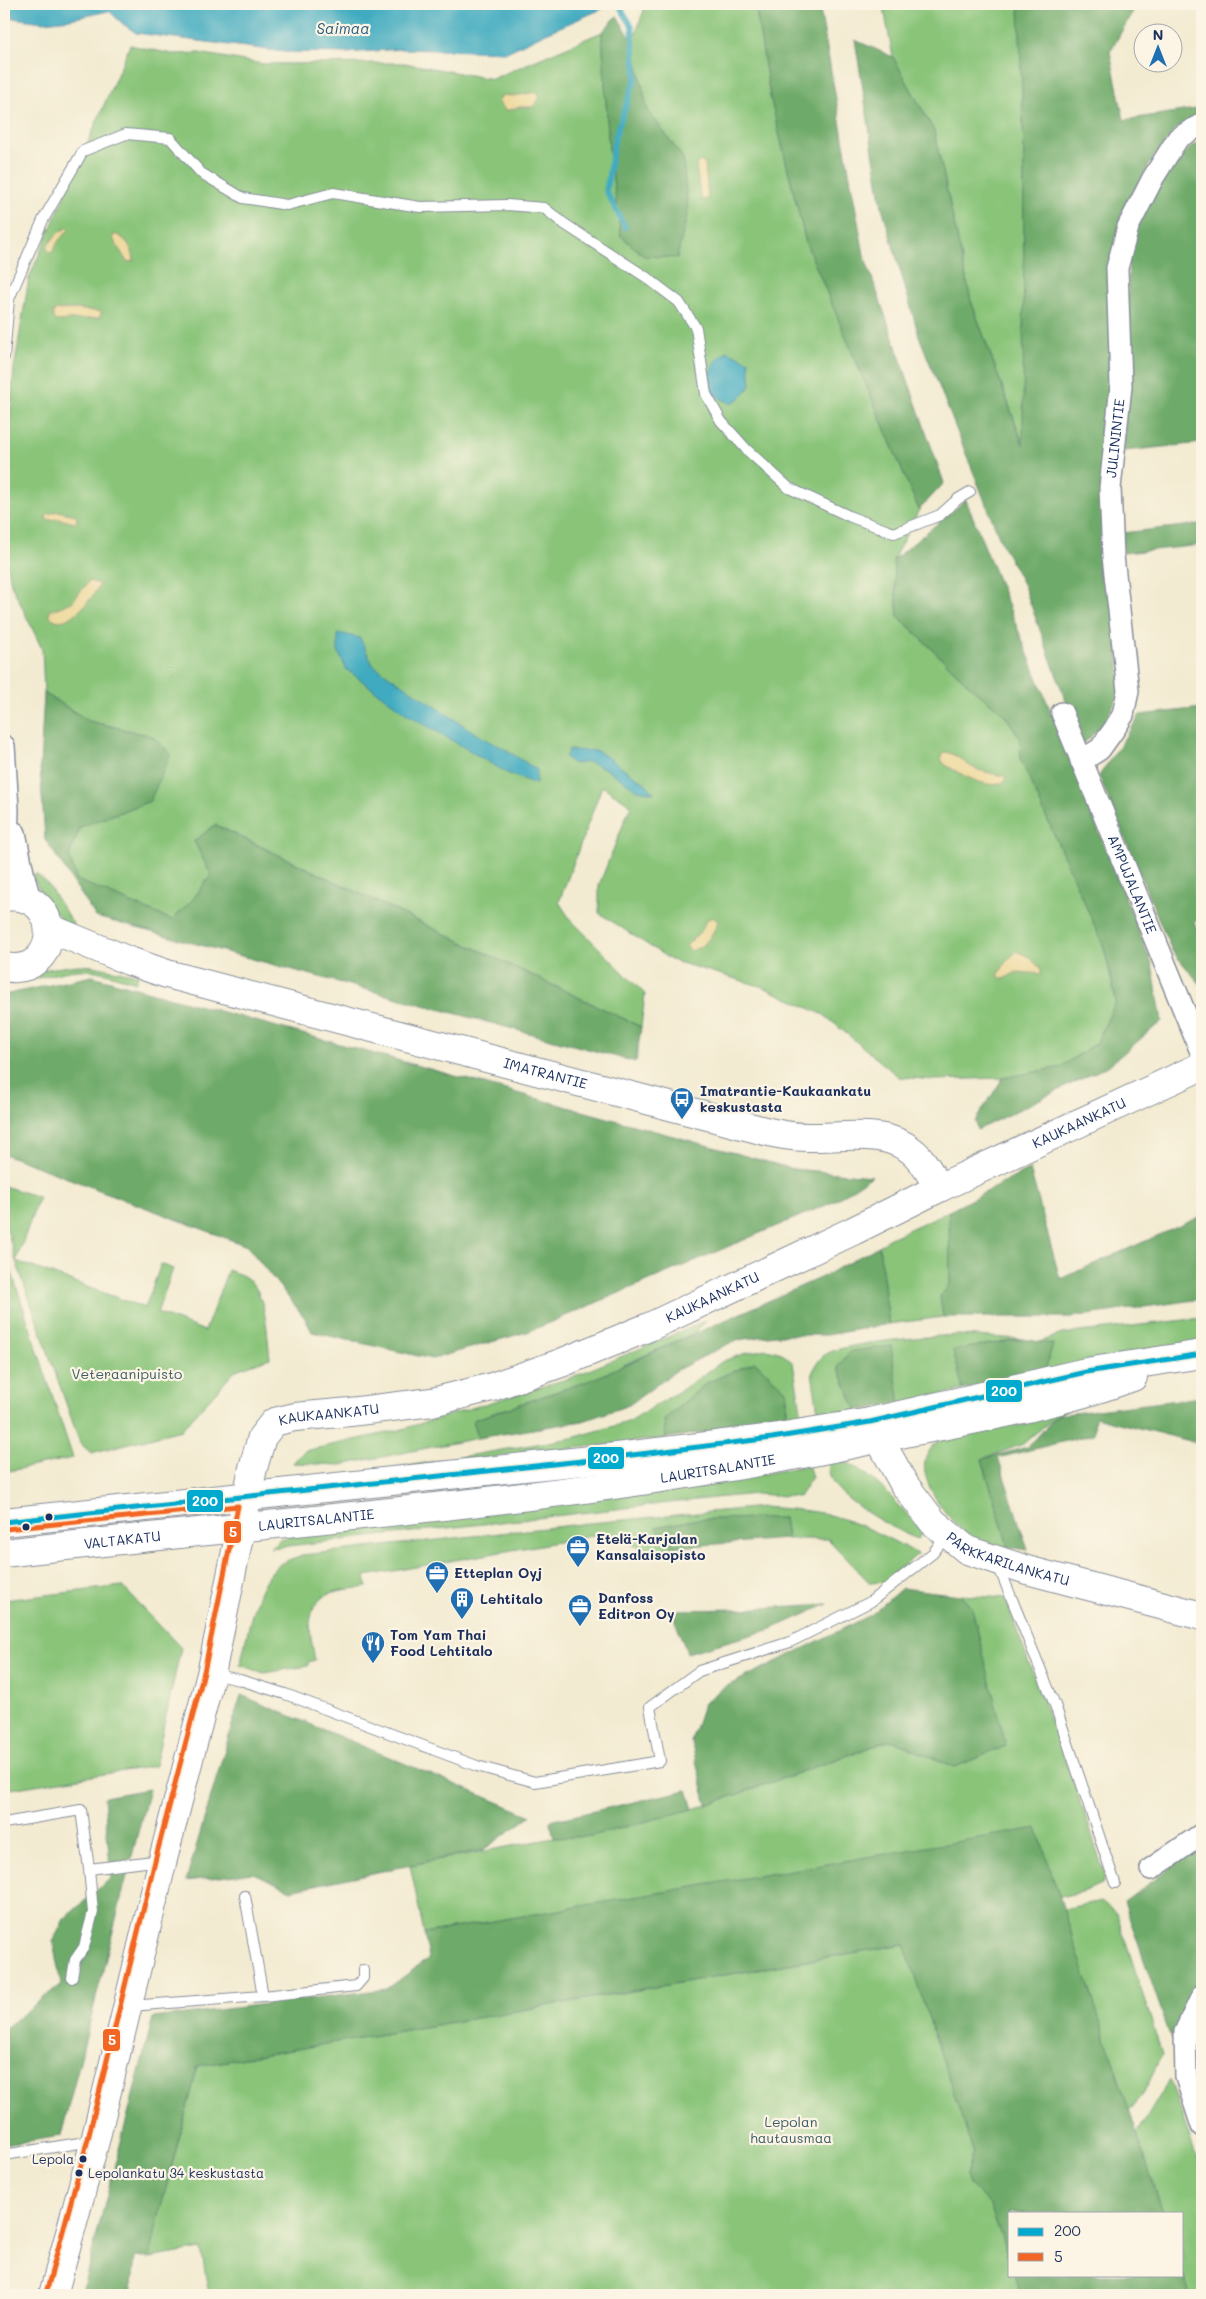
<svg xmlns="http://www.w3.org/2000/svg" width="1206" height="2299" font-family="Mali,sans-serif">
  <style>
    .green { fill: #89c479; stroke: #527a6c }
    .forest { fill: #6eaa69; stroke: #446c64 }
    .sand { fill: #eeda9e; stroke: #84847e }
    .water { fill: #40abc0; stroke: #2e6d8f }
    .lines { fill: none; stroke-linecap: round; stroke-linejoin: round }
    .stream { stroke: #40abc0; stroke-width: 5.5 }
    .lane-casing { stroke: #878d98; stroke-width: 12 }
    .street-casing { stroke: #878d98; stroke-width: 24 }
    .secondary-casing { stroke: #878d98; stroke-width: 30 }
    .primary-casing { stroke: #878d98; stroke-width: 30 }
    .lane { stroke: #fff; stroke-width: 10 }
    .street { stroke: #fff; stroke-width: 21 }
    .secondary { stroke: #fff; stroke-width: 28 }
    .primary { stroke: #fff; stroke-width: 28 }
    .bus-1-casing { stroke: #fcf5e5; stroke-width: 9 }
    .bus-2-casing { stroke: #fcf5e5; stroke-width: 9 }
    .bus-1 { stroke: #00a9ce; stroke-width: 5 }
    .bus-2 { stroke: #f26522; stroke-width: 5 }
    .bus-dot { fill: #1b2f5e; stroke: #fcf5e5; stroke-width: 2 }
    .labels { text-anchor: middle; stroke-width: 4.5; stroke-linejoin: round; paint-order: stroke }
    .bus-label { font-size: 13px; fill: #1b2f5e; stroke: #fcf5e5; text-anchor: end }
    .street-label { font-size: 14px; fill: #1b2f5e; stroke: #fcf5e5 }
    .poi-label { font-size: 14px; font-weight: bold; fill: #1b2f5e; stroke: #fcf5e5; text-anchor: start }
    .park-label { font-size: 14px; fill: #3c5c66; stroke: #fcf5e5 }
    .water-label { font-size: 15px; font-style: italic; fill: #285a80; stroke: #fcf5e5 }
    .line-badge { stroke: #fcf5e5; stroke-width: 2 }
    .badge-label { font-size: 14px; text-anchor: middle; font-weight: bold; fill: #fff }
  </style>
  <rect width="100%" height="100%" fill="#fcf5e5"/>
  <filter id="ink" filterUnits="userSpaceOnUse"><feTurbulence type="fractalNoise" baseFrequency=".02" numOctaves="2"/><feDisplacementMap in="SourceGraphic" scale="10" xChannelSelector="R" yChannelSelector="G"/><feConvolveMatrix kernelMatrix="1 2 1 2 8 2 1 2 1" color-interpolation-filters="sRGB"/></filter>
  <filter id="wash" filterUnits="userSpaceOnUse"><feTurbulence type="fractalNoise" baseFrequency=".0096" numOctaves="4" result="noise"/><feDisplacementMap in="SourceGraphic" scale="20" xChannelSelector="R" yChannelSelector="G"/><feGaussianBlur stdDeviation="1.12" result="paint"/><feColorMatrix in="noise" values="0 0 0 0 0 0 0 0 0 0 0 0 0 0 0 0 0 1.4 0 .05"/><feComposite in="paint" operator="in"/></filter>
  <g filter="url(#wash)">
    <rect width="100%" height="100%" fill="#f3ebd1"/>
    <path class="green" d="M646 4H755L770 96 806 243 919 510 893 560 898 616 972 688 1005 715 1020 738 1021 760 1104 947 1116 1001 1097 1042 1061 1067 1003 1078 935 1080 899 1077 824 1015 763 987 671 960 599 913V885L631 805 602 786 559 902 570 919 645 994 641 1027 216 825 194 841 211 875 193 899 172 920 77 880 69 856 80 827 150 801 152 736 89 721 44 693 42 649 11 584 4 545V496L14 369 29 278 130 45 172 54 199 53 262 64 404 63 492 79 602 32 609 151 621 236 683 158 647 109 633 42Z
      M883 4H1019L1024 152V446L971 301 934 131 893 57Z
      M36 874 46 882 74 925 68 927C54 911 40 896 33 875Z
      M78 965 93 966 138 975 136 982C117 977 96 968 76 970 50 973 30 984 4 979L47 969Z
      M4 1186 39 1197 16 1261 145 1308 161 1264 173 1269 157 1313 205 1331 228 1270C235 1273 244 1275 249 1280 267 1295 267 1336 270 1358L236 1370 181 1430 91 1453 80 1443 16 1261 4 1219Z
      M949 1211 950 1284 940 1297 943 1317 889 1324 879 1246 888 1239Z
      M4 1249 73 1458 4 1472Z
      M1202 1318V1342L1045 1371 1039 1342 1062 1334Z
      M706 1321 694 1333 591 1380 473 1420 478 1438 341 1465 293 1463 304 1451 396 1431 570 1378Z
      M960 1335 1022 1339 954 1350 963 1390 900 1403 838 1367 857 1411 819 1418 812 1373C815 1368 818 1360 823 1356 840 1342 935 1336 960 1335Z
      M767 1349 782 1353 793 1363 803 1422 787 1424V1391L755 1362 706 1383 664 1420 666 1438 396 1468 572 1438 628 1422 683 1389 723 1361 746 1353Z
      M1074 1406 1057 1415 1023 1444 982 1459 1008 1547C1001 1546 991 1547 985 1545 961 1537 930 1498 925 1473 922 1458 931 1445 943 1438Z
      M840 1460C874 1472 898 1506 923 1531L918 1539C897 1532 849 1504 836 1487 829 1479 829 1470 828 1461Z
      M808 1465 812 1477 799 1497 756 1494 714 1498 270 1548 280 1539 309 1531 715 1484Z
      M763 1507C789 1509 818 1510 843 1519 869 1528 894 1541 918 1554L883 1582 870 1583 828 1539H787L784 1518 656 1527 674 1547 652 1552 603 1534 365 1576 367 1587C356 1589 338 1589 328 1594 302 1607 311 1638 315 1660L308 1662V1666L264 1673 240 1665C248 1636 254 1581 280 1564 287 1560 295 1558 302 1555L590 1523Z
      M122 1586 181 1648 155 1766 4 1790V1600Z
      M960 1595 1005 1598 1087 1820 1105 1876 1102 1884 1082 1892 1059 1897 1037 1829 424 1933 410 1865 554 1838 591 1836 707 1805 891 1740 955 1767 1005 1746 972 1608Z
      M1101 1901 1117 1914 1162 2054 1142 2096 1129 2111 1063 1909Z
      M905 1944 973 2151 966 2175 969 2184 990 2205 1010 2262V2275H1014L1021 2295H209L201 2249 150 2258 158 2219 198 2066Z
      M1170 2079 1202 2175V2295H1190L1182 2272V2213H1163L1137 2134Z"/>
    <path class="forest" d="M755 4H819L864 255 944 483 919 510 806 243 770 96Z
      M1019 4H1137L1110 52 1124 120 1202 108V113L1175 130 1155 155 1122 212 1111 267V369L1104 451 1121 691 1103 725 1082 745 1024 586 1002 544 919 336 882 207 855 40 893 57 934 131 971 301 1023 445 1024 152Z
      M617 16 633 42 647 109 683 158 688 211 677 258 644 256 621 236 609 151 602 32Z
      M1202 139V443L1124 451 1129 251 1141 216 1169 165Z
      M966 500 1152 964 1162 1021 1108 1066 977 1130 975 1121 1003 1078 1061 1067 1097 1042 1116 1001 1104 947 1021 760 1020 738 1005 715 972 688 898 616 893 560Z
      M1202 524V545L1124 553 1122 533Z
      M44 693 89 721 152 736 171 754 150 801 80 827 69 856 77 880 172 920 193 899 211 875 194 841 215 825 641 1027 636 1062 96 917 45 839 40 767Z
      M1202 708V771L1196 774 1202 790V918L1194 922 1202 944V986L1172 951 1099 776 1140 715Z
      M92 976 793 1169 872 1176 833 1202 530 1331 432 1359 312 1332 305 1318 247 1246 4 1154V993L8 994Z
      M1030 1169 1060 1279 1202 1216V1299L1073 1317H943L940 1297 950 1284 949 1211Z
      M879 1246 889 1324 827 1335H776L736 1340 677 1370 629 1405 583 1421 478 1438 473 1420 591 1380 822 1277Z
      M1022 1339 1053 1344 1045 1371 963 1390 953 1350Z
      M891 1346 900 1403 857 1411 838 1367 850 1351Z
      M755 1362 787 1391 786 1420 666 1438 664 1420 706 1383Z
      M1202 1397V1444L1095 1417 1094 1434 998 1458 1028 1550 1008 1547 982 1459 1028 1447 1057 1415Z
      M784 1518 787 1539 674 1547 655 1527 698 1519Z
      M902 1588 960 1595 972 1608 1006 1746 955 1767 891 1740 707 1805 691 1741 703 1704 723 1688 871 1615Z
      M828 1604 772 1629 687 1653 671 1610 741 1609Z
      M241 1695 276 1710 531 1816 483 1850 291 1890 253 1873 186 1881Z
      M149 1789 61 2136 4 2145V2029L61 1984 53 1942 64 1919 111 1878 104 1797Z
      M687 1790 693 1809 591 1836 554 1838 550 1821Z
      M1037 1828 1163 2213H1010V2262L990 2205 969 2184 966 2175 973 2151 904 1944 198 2066 158 2218 150 2258 135 2257 131 2295H81L153 2018 387 1989 429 1958 424 1933Z
      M1202 1845V1971L1171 2039 1124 1902Z
      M1182 2272 1190 2295H1021L1014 2275H1182Z"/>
    <path class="sand" d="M537 92 539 93V99L533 107H519L506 111 498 102 502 95 513 96Z
      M700 161 705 164 708 197 705 200 701 199 700 196 696 165Z
      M66 228 69 230 59 240 52 253 48 251 47 246 58 233Z
      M114 234C126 237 133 249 134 261L127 262 113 239Z
      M75 309 102 312 99 318 56 321 53 318V312L58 310Z
      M58 511 76 515 77 521 75 523 59 519 47 520 46 515Z
      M89 581 100 584C93 598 64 635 49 615L50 611 72 602Z
      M945 752C955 753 962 761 970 766 982 773 994 773 1006 777L1005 781C991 793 956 772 943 763L941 758Z
      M713 917 718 922C711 937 707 945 691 951L686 946 702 930 706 920Z
      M1017 951 1029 957 1041 969V974L1017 972 1003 979 998 976 1005 963Z"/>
    <path class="water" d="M4 4H610L602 9 544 34 507 52 402 49 346 53 285 52 136 33 123 24 109 11 70 19 43 22 4 17Z
      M727 351 749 361 751 385 741 397 731 404 713 394C708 373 710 365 727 351Z
      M338 633 360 638 373 665 478 735 503 748 537 770 536 784 509 774 407 714 346 669 338 651Z
      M569 750 598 751 645 783 654 793 638 790 606 769 589 762 573 764 565 757Z"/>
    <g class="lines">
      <path class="stream" d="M618 4 632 26 636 77 615 137 606 191 625 227"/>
    </g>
  </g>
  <g filter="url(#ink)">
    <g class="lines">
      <g class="lane-casing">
        <path id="lane" d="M4 357 9 299 43 220 83 151 126 134 170 138 201 173 243 198 287 205 333 193 420 207 507 205 544 208 563 223 646 277 679 302 696 328 706 394 721 421 747 450 789 488 851 517 894 533 940 515 958 499 970 492
          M998 1565 1055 1705 1115 1883
          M213 1674 240 1680 285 1694 477 1766 535 1782 660 1761 650 1707 699 1671 790 1642 870 1602 933 1553 947 1535
          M4 1823 81 1810 89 1869 161 1860
          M245 1896 263 1996
          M72 1978 75 1960 84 1947 93 1912 89 1869
          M130 2006 263 1996 356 1986 363 1978V1970
          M4 2155 92 2141"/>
      </g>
      <g class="street-casing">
        <g id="street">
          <path id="s1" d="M1062 713 1202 1054"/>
          <path d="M4 746 8 809 6 885 4 893"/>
          <path id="s2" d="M1081 761 1100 749 1115 728 1123 715 1128 691 1113 556 1110 488 1121 386 1117 268 1128 227 1153 178 1178 138 1202 124"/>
          <path d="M15 833C20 856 23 879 31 901"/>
          <path d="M1151 1869 1202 1834"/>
          <path d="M1202 1996 1185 2032 1186 2077 1202 2126"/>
        </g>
      </g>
      <g class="secondary-casing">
        <g id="secondary">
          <path d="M4 897C66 889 61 979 4 967"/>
          <path id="s3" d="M49 928 129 961 167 974 761 1130C776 1134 792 1137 807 1137 840 1138 884 1128 912 1151 924 1160 931 1176 939 1188"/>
          <path id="s4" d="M870 1422 904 1484 933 1522 967 1550 1027 1570 1202 1616"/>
          <path id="s5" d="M53 2295 95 2141 163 1859 211 1674 253 1468 262 1437 274 1422 295 1417 350 1412 432 1402 492 1387 561 1363 649 1327 853 1231 939 1188 1202 1066"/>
        </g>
      </g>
      <g class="primary-casing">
        <g id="primary">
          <path d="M4 1522 591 1460 772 1438 870 1422 1086 1372 1202 1354"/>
          <path id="s6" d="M4 1553C295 1519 589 1501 876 1439 963 1421 1050 1408 1133 1377"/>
        </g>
      </g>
      <use href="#lane" class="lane"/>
      <use href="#street" class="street"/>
      <use href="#secondary" class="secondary"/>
      <use href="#primary" class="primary"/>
      <g class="bus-1-casing">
        <path id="bus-1" d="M4 1522 591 1460 772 1438 870 1422 1086 1372 1202 1354"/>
      </g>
      <g class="bus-2-casing">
        <path id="bus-2" d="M5 1529 238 1506 204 1672 156 1857 88 2139 46 2293"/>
      </g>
      <use href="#bus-1" class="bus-1"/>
      <use href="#bus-2" class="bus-2"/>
    </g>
  </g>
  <defs>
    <g id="bus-pin" transform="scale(1.25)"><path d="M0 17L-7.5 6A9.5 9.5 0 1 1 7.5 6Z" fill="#1f6fb2" stroke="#fcf5e5"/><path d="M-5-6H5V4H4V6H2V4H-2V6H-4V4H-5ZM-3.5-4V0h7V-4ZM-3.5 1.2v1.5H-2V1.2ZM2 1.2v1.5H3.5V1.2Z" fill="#fff"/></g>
    <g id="office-pin" transform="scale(1.25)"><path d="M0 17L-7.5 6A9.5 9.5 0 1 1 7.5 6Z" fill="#1f6fb2" stroke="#fcf5e5"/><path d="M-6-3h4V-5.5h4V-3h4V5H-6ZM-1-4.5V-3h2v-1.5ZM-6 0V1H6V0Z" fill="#fff"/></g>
    <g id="building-pin" transform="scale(1.25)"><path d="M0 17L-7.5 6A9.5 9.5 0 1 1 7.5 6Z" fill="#1f6fb2" stroke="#fcf5e5"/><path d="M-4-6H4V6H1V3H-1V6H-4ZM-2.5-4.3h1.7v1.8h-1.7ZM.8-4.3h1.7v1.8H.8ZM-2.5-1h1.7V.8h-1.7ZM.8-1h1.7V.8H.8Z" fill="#fff"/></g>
    <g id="restaurant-pin" transform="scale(1.25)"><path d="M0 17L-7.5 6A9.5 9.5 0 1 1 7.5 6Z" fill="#1f6fb2" stroke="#fcf5e5"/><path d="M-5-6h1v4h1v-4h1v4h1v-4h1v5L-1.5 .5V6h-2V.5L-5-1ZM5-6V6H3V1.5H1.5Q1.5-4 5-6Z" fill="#fff"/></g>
  </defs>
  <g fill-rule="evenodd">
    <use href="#bus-pin" x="682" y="1099"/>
    <use href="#office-pin" x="578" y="1547"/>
    <use href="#office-pin" x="437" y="1573"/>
    <use href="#building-pin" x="462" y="1599"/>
    <use href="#office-pin" x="580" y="1606"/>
    <use href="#restaurant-pin" x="373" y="1643"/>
  </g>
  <g class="bus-dot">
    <circle cx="49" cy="1517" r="4.5"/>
    <circle cx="26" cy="1527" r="4.5"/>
    <circle cx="83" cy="2159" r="4.5"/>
    <circle cx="79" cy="2173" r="4.5"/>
  </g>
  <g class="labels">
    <g class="bus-label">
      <text x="74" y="2164">Lepola</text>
      <text x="88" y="2178" text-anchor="start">Lepolankatu 34 keskustasta</text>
    </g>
    <g class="street-label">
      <text dy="5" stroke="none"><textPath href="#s2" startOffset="342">JULININTIE</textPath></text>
      <text dy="5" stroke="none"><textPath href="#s1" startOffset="185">AMPUJALANTIE</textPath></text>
      <text dy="5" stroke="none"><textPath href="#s3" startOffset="518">IMATRANTIE</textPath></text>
      <text dy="5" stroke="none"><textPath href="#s5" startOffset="1768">KAUKAANKATU</textPath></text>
      <text dy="5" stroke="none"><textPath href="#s5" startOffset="1362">KAUKAANKATU</textPath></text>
      <text dy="5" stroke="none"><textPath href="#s5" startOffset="958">KAUKAANKATU</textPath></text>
      <text dy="5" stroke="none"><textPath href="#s6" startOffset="719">LAURITSALANTIE</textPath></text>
      <text dy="5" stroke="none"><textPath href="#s6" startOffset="314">LAURITSALANTIE</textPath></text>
      <text dy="5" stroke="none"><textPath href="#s6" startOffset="119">VALTAKATU</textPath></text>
      <text dy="5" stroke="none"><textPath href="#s4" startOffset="204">PARKKARILANKATU</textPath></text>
    </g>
    <g class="poi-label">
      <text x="700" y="1096">Imatrantie-Kaukaankatu<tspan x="700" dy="16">keskustasta</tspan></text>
      <text x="596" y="1544">Etelä-Karjalan<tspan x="596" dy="16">Kansalaisopisto</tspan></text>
      <text x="454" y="1578">Etteplan Oyj</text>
      <text x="598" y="1603">Danfoss<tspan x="598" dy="16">Editron Oy</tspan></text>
      <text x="480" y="1604">Lehtitalo</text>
      <text x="390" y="1640">Tom Yam Thai<tspan x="390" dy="16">Food Lehtitalo</tspan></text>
    </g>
    <g class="park-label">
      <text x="127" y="1379">Veteraanipuisto</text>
      <text x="791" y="2127">Lepolan<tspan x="791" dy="16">hautausmaa</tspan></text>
    </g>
    <g class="water-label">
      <text x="343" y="34">Saimaa</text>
    </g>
  </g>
  <g class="line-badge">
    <rect x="985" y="1379" width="38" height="24" rx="5" fill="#00a9ce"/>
    <rect x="587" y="1446" width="38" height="24" rx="5" fill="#00a9ce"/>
    <rect x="186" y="1489" width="38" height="24" rx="5" fill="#00a9ce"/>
    <rect x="223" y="1520" width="19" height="24" rx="5" fill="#f26522"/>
    <rect x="102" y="2028" width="19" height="24" rx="5" fill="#f26522"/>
  </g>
  <g class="badge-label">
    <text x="1004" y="1396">200</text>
    <text x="606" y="1463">200</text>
    <text x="205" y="1506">200</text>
    <text x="233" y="1537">5</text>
    <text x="112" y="2045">5</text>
  </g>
  <rect width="1206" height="2299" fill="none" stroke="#fcf5e5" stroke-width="20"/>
  <rect x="1008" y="2212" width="175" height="65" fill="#fcf5e5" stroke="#a2a6af"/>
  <rect x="1018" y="2228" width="25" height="8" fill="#00a9ce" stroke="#a2a6af"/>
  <text x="1054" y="2236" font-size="15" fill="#1b2f5e">200</text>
  <rect x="1018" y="2253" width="25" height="8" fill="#f26522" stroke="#a2a6af"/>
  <text x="1054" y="2262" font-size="15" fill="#1b2f5e">5</text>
  <g transform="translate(1158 48)"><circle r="24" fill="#fcf5e5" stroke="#a2a6af"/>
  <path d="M0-4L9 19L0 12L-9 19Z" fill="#1f6fb2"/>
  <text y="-8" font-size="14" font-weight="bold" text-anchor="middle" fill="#1b2f5e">N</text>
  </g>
</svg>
